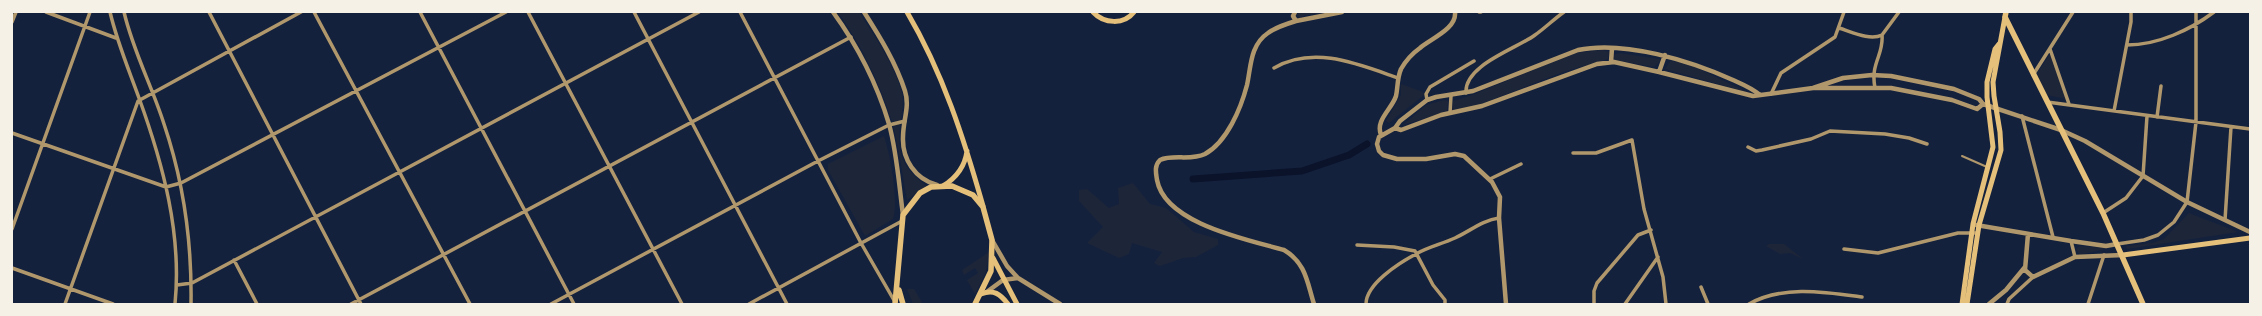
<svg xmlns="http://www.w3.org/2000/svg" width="2262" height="316" font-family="Karla,sans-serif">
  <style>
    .green { fill: #1d2539 }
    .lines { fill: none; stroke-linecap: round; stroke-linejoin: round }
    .canal { stroke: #0b132b; stroke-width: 7 }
    .service { stroke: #b1986c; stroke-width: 2 }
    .minor { stroke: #b1986c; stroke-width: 3.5 }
    .tertiary { stroke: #b1986c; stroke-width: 4.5 }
    .secondary { stroke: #e5c07b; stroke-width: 5 }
    .primary { stroke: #e5c07b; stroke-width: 5.5 }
  </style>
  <rect width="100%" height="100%" fill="#14213d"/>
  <path class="green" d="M838 12H859C874 36 895 65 902 93 904 102 902 111 901 120 896 151 901 167 927 186L907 200C902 173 899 145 891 119 879 81 861 45 838 12Z
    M1299 12H1332L1305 15 1300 18 1297 16Z
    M1603 50 1609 52 1608 59 1563 72 1474 107 1452 110 1453 101 1472 95 1575 53Z
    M1619 53 1659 59 1661 61 1654 67 1614 60 1613 55Z
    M2050 54 2067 99 2047 95 2036 75Z
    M1670 61 1687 63 1749 93 1665 69Z
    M1401 84 1423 92 1424 95 1389 123 1386 121 1401 95Z
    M1444 100 1448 101 1447 112 1403 125 1426 105Z
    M884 136C890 154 899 201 893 219L865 236 828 170V164Z
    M1133 183 1150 204 1166 208 1194 232 1218 239V245L1196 257 1183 258 1160 266 1154 263 1162 252 1132 243 1129 254 1119 258 1087 243 1103 227 1079 201V190L1087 189 1109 208 1119 204 1118 188Z
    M2189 213 2238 232 2127 249 2126 246 2153 243 2164 239Z
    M1769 244H1784L1803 259 1790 253 1780 254 1766 246Z
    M2080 246 2104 248 2105 249 2080 255 2076 249Z
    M989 252 986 272 975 294 967 280 978 273 975 268 964 275 962 270Z
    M907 289H914L923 304H913Z"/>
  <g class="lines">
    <path class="canal" d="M1193 179 1302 171 1349 155 1367 144"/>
    <path class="service" d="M1962 156 1987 167"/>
    <path class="minor" d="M46 12 116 38
      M110 12C117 42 129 70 139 98 163 164 182 234 175 304
      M124 12C133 51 152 86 164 124 184 183 192 242 191 304
      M209 12 361 304
      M314 12 470 304
      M420 12 574 304
      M528 12 682 304
      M634 12 787 304
      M740 12 861 243 895 302
      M1479 12H1481
      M12 22 16 12
      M1839 28C1852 32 1870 41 1882 35L1899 12
      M2127 45C2158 45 2190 30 2214 12
      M2050 49 2069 104
      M1274 68C1314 45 1358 64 1398 78
      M2033 75 2073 12
      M1875 88C1870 63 1884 55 1882 35
      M1466 93C1464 65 1516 49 1535 35 1545 28 1554 19 1564 12
      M1771 94 1781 73 1835 37 1844 12
      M1427 100 1426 94 1430 87 1474 61
      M2047 102 2250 129
      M2114 111 2131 22V12
      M1450 113 1451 96
      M2022 116 2053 237
      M2157 117 2161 86
      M12 133 166 187 181 183 506 12
      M1748 147 1756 151 1762 150 1811 139 1830 131 1885 134 1909 138 1927 144
      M1573 153H1596L1632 140 1644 209 1663 277 1666 304
      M1490 179 1521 164
      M2103 213 2126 198 2143 176 2147 116
      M2225 220 2231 127
      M12 229 90 12
      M2071 241 2075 257
      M2117 244 2144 240 2158 235 2174 222 2187 202 2196 122V12
      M1357 245 1394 247 1415 251 1433 285 1445 300V304
      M1844 249 1878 253 1958 233H1977
      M234 260 257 304
      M12 268 113 304
      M177 285 192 283 699 12
      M1701 287 1708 304
      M65 304 138 101 301 12
      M351 304 851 37
      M551 304 818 161 889 125 905 121
      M749 304 902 221
      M1366 304C1366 284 1399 263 1416 254 1428 247 1442 244 1455 238 1470 231 1483 220 1499 218
      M1594 304V291L1597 283 1638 235 1651 230
      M1625 304 1658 257
      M1749 304C1782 285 1825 292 1862 297
      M2007 304 2009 299 2033 277
      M2088 304 2104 255"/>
    <path class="tertiary" d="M833 12C857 45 877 84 889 124 897 153 899 185 903 215
      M864 12C880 37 896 63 905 91 910 107 903 120 903 137 902 159 915 179 937 185
      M1295 12 1293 16 1296 21 1342 12
      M1296 21C1286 24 1276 27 1268 33 1250 45 1251 67 1247 85 1241 108 1227 142 1205 154 1191 161 1173 154 1160 160 1154 166 1156 173 1157 180 1165 224 1249 240 1284 250 1306 263 1307 282 1314 304
      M1611 62 1612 48
      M1659 72 1665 55
      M1815 88H1891L1952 100 1977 109 1983 104
      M1395 128 1401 130 1441 115 1482 106 1597 64 1614 62 1659 72 1753 96 1813 88 1843 78 1872 75 1891 76 1954 89 1979 99 1983 104 2061 130 2085 141 2187 202 2250 232
      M1381 135C1375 120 1392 109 1396 96 1398 87 1397 78 1401 69 1405 62 1413 53 1420 48 1430 39 1457 29 1455 12
      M1976 225 2071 241 2106 246 2117 244
      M2028 234 2025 270 2033 277 2075 257 2123 255
      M992 240 1007 266 1018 278 1060 304
      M988 291 1003 280 1018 278
      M1506 304 1499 218 1500 197 1492 182 1464 156 1455 154 1426 159H1397L1383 155 1379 151 1377 144 1379 137 1395 128 1400 121 1427 100 1436 97 1473 91 1578 50C1624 40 1691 61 1733 80 1742 84 1752 88 1760 95
      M1989 304 2006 290 2025 267"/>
    <path class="secondary" d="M907 12C943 73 964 139 983 206
      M1093 12C1104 24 1124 25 1134 12
      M943 186C956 178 965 166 967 151
      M2123 255 2250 238
      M993 258 1017 304
      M981 294C994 289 1000 294 1008 304
      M1962 304 1973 224 1993 147 1987 97V82L1995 49 1999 44
      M1967 304 1979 225 2001 150 2000 132 1994 96 1993 82 2005 17"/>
    <path class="primary" d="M2006 12 2005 17 2103 213 2143 304
      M899 290 903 304
      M895 304 903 215 920 193 931 187 952 186 973 195 983 207 992 240 991 271 975 304"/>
  </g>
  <rect width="2262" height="316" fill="none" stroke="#f6f1e7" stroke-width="26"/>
</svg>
